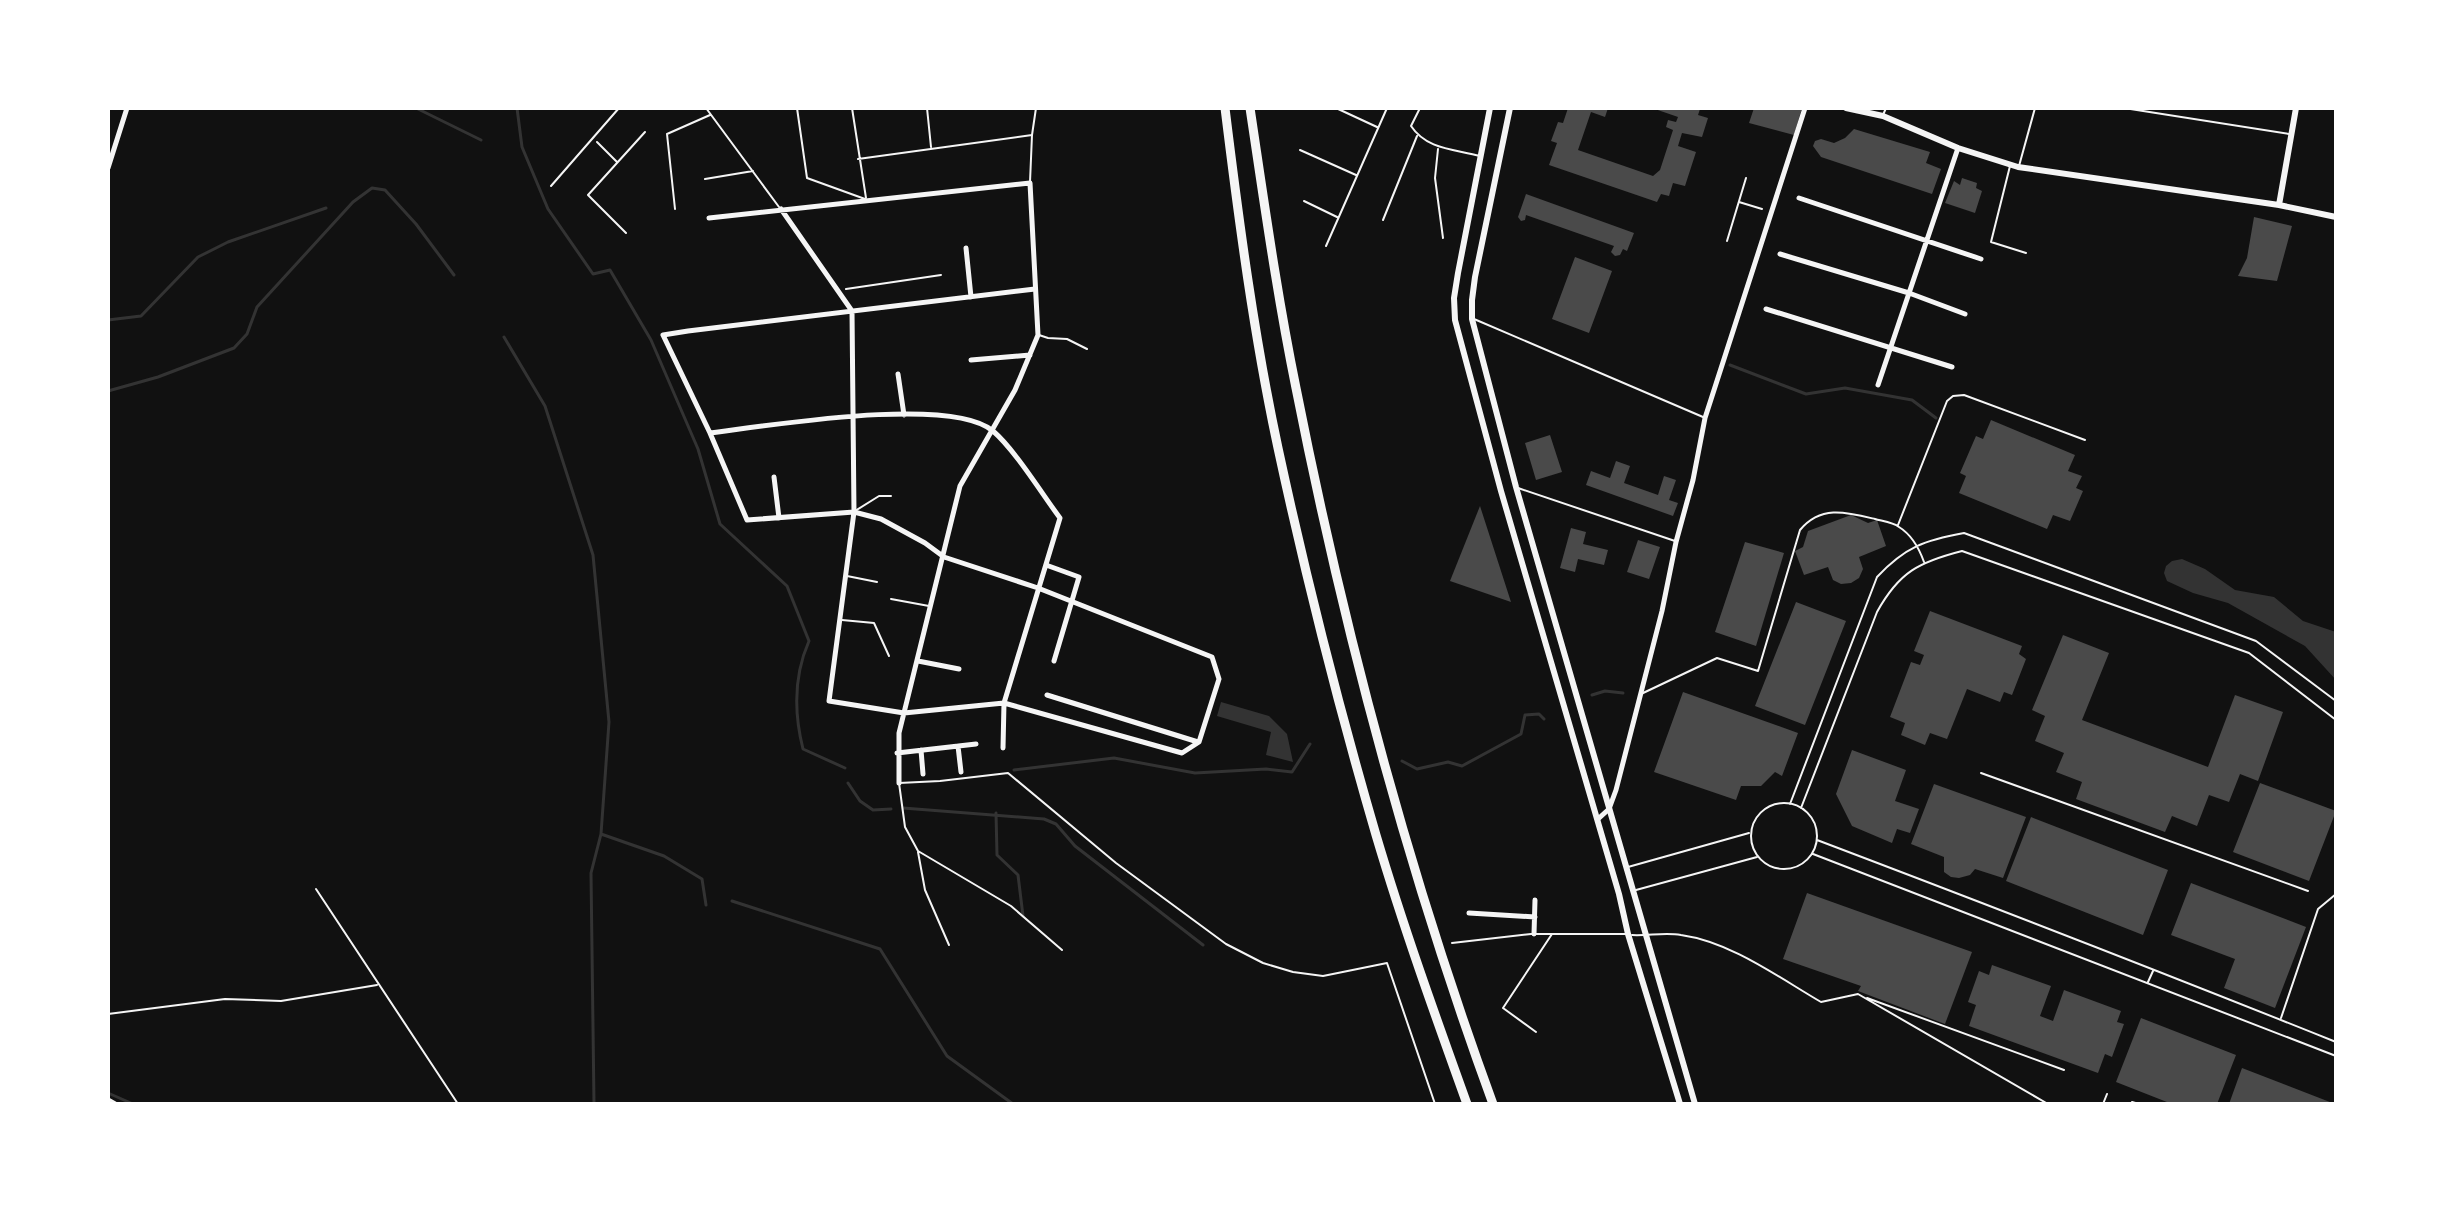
<svg xmlns="http://www.w3.org/2000/svg" width="2444" height="1212" font-family="'DejaVu Sans',sans-serif">
  <style>
    .water { fill: #333 }
    .lines { fill: none; stroke-linecap: round; stroke-linejoin: round }
    .stream { stroke: #333; stroke-width: 3 }
    .building { fill: #4a4a4a }
    .path { stroke: #f5f5f5; stroke-width: 2 }
    .service { stroke: #f5f5f5; stroke-width: 2 }
    .minor { stroke: #f5f5f5; stroke-width: 5 }
    .tertiary { stroke: #f5f5f5; stroke-width: 6 }
    .motorway { stroke: #f5f5f5; stroke-width: 9 }
  </style>
  <rect width="100%" height="100%" fill="#111"/>
  <path class="water" d="M2182 559 2205 569 2235 590 2274 597 2303 621 2336 632V680L2305 646 2228 603 2193 593 2167 581 2164 573 2166 566 2172 561Z
    M1221 702 1269 716 1287 734 1293 762 1266 755 1271 732 1217 716Z"/>
  <g class="lines">
    <path class="stream" d="M416 108 481 140
      M517 108 522 147 548 209 593 274 610 270 651 340 698 449 720 524 787 586 809 641C794 675 794 713 803 749L845 768
      M108 320 141 316 198 257 228 242 326 208
      M504 337 545 406 593 555 609 722 601 834 591 873 594 1104
      M1730 365 1806 394 1845 388 1912 400 1936 418
      M108 391 158 377 234 348 247 334 257 307 353 202 372 188 385 190 416 224 454 275
      M1592 695 1605 691 1623 693
      M1402 761 1417 769 1448 762 1462 766 1521 734 1525 715 1539 714 1544 719
      M1014 770 1114 758 1195 773 1266 769 1292 772 1310 744
      M848 783 860 801 873 810 891 809
      M903 808 1044 819 1056 824 1075 846 1203 945
      M996 813 997 855 1018 875 1023 916
      M601 834 664 856 702 879 706 905
      M732 901 880 949 947 1056 1013 1104
      M108 1093 133 1104"/>
  </g>
  <path class="building" d="M1568 108H1608L1605 117 1591 112 1578 150 1653 176 1660 170 1673 130 1666 127 1668 120 1676 122 1678 117 1652 108H1697L1700 109 1698 115 1708 118 1702 137 1682 133 1678 146 1696 152 1685 186 1673 183 1669 196 1661 194 1657 202 1549 165 1557 143 1551 141 1558 122 1563 123Z
    M1754 108H1802L1794 135 1749 123Z
    M1854 129 1930 152 1926 163 1941 169 1932 194 1821 157 1813 146 1815 141 1821 139 1834 143 1845 138Z
    M1962 178 1977 183 1976 188 1982 191 1975 213 1945 203 1954 181 1960 185Z
    M1526 194 1634 233 1627 251 1623 249 1620 255 1615 256 1611 252 1614 246 1526 215 1525 220 1521 221 1518 217Z
    M2254 217 2292 226 2277 281 2238 276 2247 258Z
    M1575 257 1612 271 1589 333 1552 319Z
    M1991 420 2075 455 2068 471 2082 476 2076 488 2083 491 2070 521 2053 515 2047 529 1959 493 1966 476 1960 473 1976 436 1983 439Z
    M1550 435 1562 472 1536 480 1525 443Z
    M1616 461 1630 466 1624 483 1658 495 1664 476 1676 480 1669 500 1678 503 1673 516 1586 485 1591 471 1610 478Z
    M1480 506 1511 602 1450 581Z
    M1851 515 1868 523 1877 520 1886 546 1859 557 1863 569 1859 578 1851 583 1841 584 1833 580 1828 567 1804 575 1795 551 1803 547 1808 531Z
    M1571 528 1586 532 1583 544 1608 550 1604 565 1578 559 1575 572 1560 568Z
    M1638 540 1660 547 1649 579 1627 572Z
    M1745 542 1784 553 1756 646 1715 632Z
    M1796 602 1846 621 1805 725 1755 706Z
    M1930 611 2022 646 2019 654 2026 659 2012 695 2004 692 2000 702 1967 689 1947 739 1930 733 1925 745 1901 735 1905 723 1890 717 1911 662 1920 665 1924 655 1914 651Z
    M2063 635 2109 653 2082 720 2208 767 2235 695 2283 712 2258 781 2240 774 2229 802 2209 795 2197 826 2172 816 2165 832 2076 799 2082 782 2056 772 2064 753 2035 741 2045 716 2032 710Z
    M1683 692 1798 733 1782 776 1775 772 1761 786H1741L1736 800 1654 772Z
    M1852 750 1906 770 1895 801 1919 809 1910 833 1897 829 1892 843 1852 826 1836 794Z
    M2260 783 2336 811 2309 881 2233 852Z
    M1934 784 2026 817 2003 878 1975 869 1970 875 1959 878 1951 877 1944 872V857L1911 844Z
    M2031 817 2168 870 2143 935 2006 881Z
    M2191 883 2306 927 2275 1008 2224 988 2235 959 2171 935Z
    M1807 893 1972 952 1945 1024 1858 991 1861 986 1783 959Z
    M1992 965 2051 986 2040 1016 2053 1021 2064 990 2121 1011 2117 1022 2124 1024 2112 1057 2105 1054 2098 1073 1969 1026 1976 1005 1968 1002 1979 971 1989 975Z
    M2141 1018 2236 1055 2217 1104H2172L2116 1082Z
    M2242 1068 2335 1104H2229Z"/>
  <g class="lines">
    <path class="path" d="M597 142 617 162
      M1739 202 1762 209
      M626 233 588 195 645 132
      M1727 241 1746 178
      M846 289 941 275"/>
    <path class="service" d="M706 108 779 207
      M797 108 807 178 865 199
      M852 108 866 198
      M927 108 931 147
      M1336 108 1377 127
      M1420 108 1411 126C1427 150 1455 149 1480 156
      M2124 108 2289 134
      M1883 115 1886 108
      M1438 149 1435 178 1443 238
      M1300 150 1356 175
      M858 159 1032 135
      M2010 166 1991 242 2026 253
      M2019 166 2035 108
      M705 179 753 171
      M1030 182 1032 135 1036 108
      M551 186 619 108
      M1304 201 1337 217
      M675 209 667 134 710 115
      M1383 220 1417 136
      M1326 246 1387 108
      M1474 319 1703 417
      M1039 335 1048 338 1067 339 1087 349
      M1518 488 1675 541
      M855 511 879 496H891
      M1898 525 1947 401 1953 396 1964 395 2085 440
      M847 576 877 582
      M891 599 929 606
      M842 620 874 623 889 656
      M1641 694 1717 658 1758 671 1800 530C1821 505 1846 512 1875 519 1882 521 1893 522 1899 527 1912 535 1919 548 1924 562
      M1981 773 2308 891
      M1751 836a33 33 0 1 1 66 0a33 33 0 1 1-66 0Z
      M1790 804 1877 577C1905 547 1925 540 1964 533L2256 641 2336 701
      M1801 808 1877 612C1899 572 1919 562 1962 551L2249 653 2336 720
      M1817 840C1991 906 2164 973 2336 1042
      M918 852 925 890 949 945
      M1813 854 2336 1056
      M1628 867 1749 833
      M316 889 458 1104
      M1636 890 1757 857
      M1632 935C1648 936 1665 932 1681 935 1731 942 1778 977 1821 1002L1858 994 2048 1104
      M1452 943 1531 934H1625
      M1062 950 1011 906 918 851 905 827 899 783 940 781 1008 773 1116 863 1226 944 1263 963 1293 972 1323 976 1387 963 1435 1104
      M2148 982 2153 971
      M1867 998 2064 1070
      M108 1014 225 999 281 1001 377 985
      M2281 1018 2318 909 2336 894
      M1536 1032 1503 1008 1552 934
      M2132 1102 2139 1104
      M2103 1104 2107 1094"/>
    <path class="minor" d="M108 168 127 108
      M1799 198 1981 259
      M781 209 852 311 854 512 829 701 904 713 1004 703 1182 753 1199 742 1219 679 1212 657 1038 588 944 557 925 543 881 519 854 512 747 520 710 433 663 335 688 331 1035 289
      M709 218 1030 183 1038 335 1015 390 960 486 899 733V783
      M966 248 971 297
      M1780 254 1909 293 1965 314
      M1766 309 1952 367
      M971 360 1030 355
      M898 374 904 415
      M1878 385 1958 148
      M710 433C767 426 951 395 993 431 1015 450 1042 494 1060 518L1004 703 1003 748
      M774 477 779 518
      M1046 565 1079 577 1054 661
      M918 661 959 669
      M1047 695 1198 742
      M958 746 961 772
      M921 750 923 774
      M897 753 976 744
      M1598 819 1609 809 1616 790 1662 611 1676 542 1693 480 1705 418 1805 108
      M1469 913 1535 917
      M1534 934 1535 900
      M108 1100 115 1104"/>
    <path class="tertiary" d="M1490 108 1458 273 1454 298 1455 320 1501 491 1619 894 1628 934 1680 1104
      M1510 108 1475 277 1472 300V319L1516 487 1695 1104
      M1846 108 1883 116 1958 148 2018 167 2279 205 2336 217
      M2279 205 2296 108"/>
    <path class="motorway" d="M1225 108C1239 222 1254 336 1278 448 1306 578 1339 708 1376 835 1403 926 1435 1015 1467 1104
      M1250 108C1264 201 1277 295 1296 388 1344 631 1408 872 1493 1104"/>
  </g>
  <rect width="2444" height="1212" fill="none" stroke="#ffffff" stroke-width="220"/>
</svg>
